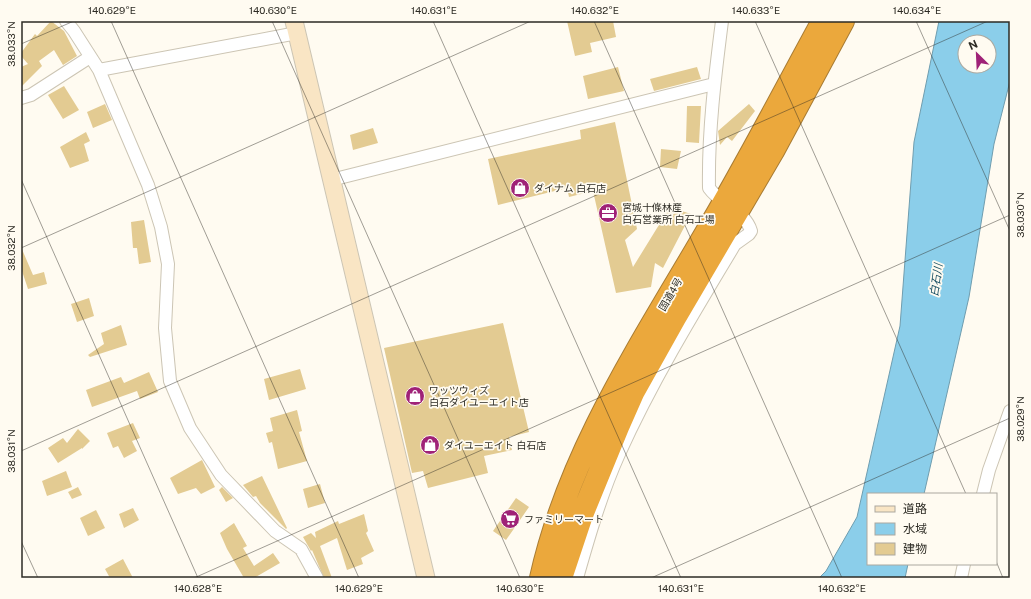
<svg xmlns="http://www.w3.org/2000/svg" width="1031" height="599" font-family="'Public Sans','Noto Sans JP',sans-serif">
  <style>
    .water { fill: #8bceea; stroke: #6f9daf; fill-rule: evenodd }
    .building { fill: #e3cb92 }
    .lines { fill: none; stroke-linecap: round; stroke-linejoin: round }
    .street-casing { stroke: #ccc5b4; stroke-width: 14 }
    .secondary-casing { stroke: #ccc5b4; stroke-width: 19 }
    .highway-casing { stroke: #a87c34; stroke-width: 24 }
    .street { stroke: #fff; stroke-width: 12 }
    .secondary { stroke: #f9e5c4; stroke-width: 17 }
    .highway { stroke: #eba83c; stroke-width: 22 }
    .ticks { fill: none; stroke: #2d2b24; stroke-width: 1; stroke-opacity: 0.45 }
    .labels { text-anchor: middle; stroke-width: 3.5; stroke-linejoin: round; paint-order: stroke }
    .poi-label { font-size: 10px; fill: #2d2b24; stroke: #fffbf1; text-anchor: start }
    .street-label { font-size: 10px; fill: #2d2b24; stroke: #fffbf1 }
    .water-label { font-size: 11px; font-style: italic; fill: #1b5165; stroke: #fffbf1 }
    .neatline { fill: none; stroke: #2d2b24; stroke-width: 1.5 }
    .ticks-label { font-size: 10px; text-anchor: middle; fill: #2d2b24 }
  </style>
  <rect width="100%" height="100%" fill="#fffbf1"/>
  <path class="water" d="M939 21H1010V81L994 144 969 297 924 494H868V564H908L905 578H819L826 571 857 517 900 326 914 142ZM965 42H989V66H965Z"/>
  <path class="building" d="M51 21 64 31 77 56 63 65 54 50 39 61 42 66 21 87V67L28 64 21 56V53L35 34 37 36Z
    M567 21H613L616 37 590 43 592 52 575 56Z
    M618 67 624 91 588 99 583 76Z
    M697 67 701 79 654 91 650 79Z
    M64 86 79 110 63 119 48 95Z
    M105 104 112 120 93 128 87 112Z
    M749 104 755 111 732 141 727 137 720 145 718 131Z
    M687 106H701L699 143 686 142Z
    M615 122 637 229 625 240 633 267 670 207 691 214 663 268 655 263 651 287 616 293 593 191 569 197 567 188 498 205 488 159 581 139 580 130Z
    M373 128 378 143 353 150 350 135Z
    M86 132 90 141 84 144 89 161 70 168 60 147Z
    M661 149 681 151 677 169 660 167Z
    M144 220 151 262 139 264 137 248H133L131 222Z
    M21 247 33 275 44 272 47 284 28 289 21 268Z
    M89 298 94 316 77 322 71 304Z
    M503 323 529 432 509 437 512 450 484 456 488 473 428 488 423 471 412 473 384 348Z
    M121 325 127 345 90 357 88 355 104 344 101 333Z
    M300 369 306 389 269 400 264 379Z
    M149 372 158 392 140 399 137 391 92 407 86 390 121 377 124 383Z
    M297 410 302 431 299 432 307 461 278 469 272 442 269 443 266 433 273 431 270 418Z
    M133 423 140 438 132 441 137 451 124 458 118 446 113 448 107 433Z
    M78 429 90 441 82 449V448L58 463 48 448 63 438 67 443Z
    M202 460 215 487 201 494 196 488 178 494 170 478Z
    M66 471 72 487 47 496 42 481Z
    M262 476 287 528 286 529 260 503 256 496 253 497 243 485Z
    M320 484 325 503 308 508 303 489Z
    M78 487 82 495 72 499 68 492Z
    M222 487 233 498 226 502 219 490Z
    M516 498 529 507 506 540 493 531Z
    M133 508 139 520 124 528 119 514Z
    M96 510 105 528 88 536 80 518Z
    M364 514 368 531 366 533 374 551 361 558 363 564 347 570 337 538 320 546 332 578H324L312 550 311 551 303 537 311 533 316 538 315 532 338 521 339 524Z
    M234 523 247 546 243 548 254 566 273 553 280 563 254 578H244L227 549 220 533Z
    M123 559 133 578H110L105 569Z"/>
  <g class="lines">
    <g class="street-casing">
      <path id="street" d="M66 21 74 31 99 70 148 185 161 227 168 264 165 328 170 381 190 428 221 475 275 531 301 549 317 578
        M99 70 297 33
        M21 98 31 95 90 57
        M331 180 714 84
        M983 494 989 470 1010 411
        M577 578C589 536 601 494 619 454 652 381 694 312 735 244L749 234 751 231C745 211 721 205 709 188 708 132 715 76 722 21
        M961 578 964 564"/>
    </g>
    <g class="secondary-casing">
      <path id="secondary" d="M294 21 426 578"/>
    </g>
    <g class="highway-casing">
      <path id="highway" d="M541 578C569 452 642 343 706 233 747 164 784 92 823 21
        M561 578 582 515 618 427 633 393 675 318 773 151 843 21"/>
    </g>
    <use href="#street" class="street"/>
    <use href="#secondary" class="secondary"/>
    <use href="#highway" class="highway"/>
  </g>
  <path class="ticks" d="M111 21 359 578M272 21 520 578M433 21 681 578M594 21 842 578M755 21 966 494M916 21 1010 231M21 44 74 21M21 179 198 578M21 248 531 21M21 451 988 21M21 541 38 578M996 561 1003 578M194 578 1010 215M651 578 1010 418"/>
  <defs>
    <g id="shop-disc" transform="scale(1)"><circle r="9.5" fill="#9f2277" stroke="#fffbf1"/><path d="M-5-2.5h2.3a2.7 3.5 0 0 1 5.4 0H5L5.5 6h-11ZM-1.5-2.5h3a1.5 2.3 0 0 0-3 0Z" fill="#fff"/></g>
    <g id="office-disc" transform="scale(1)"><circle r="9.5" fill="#9f2277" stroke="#fffbf1"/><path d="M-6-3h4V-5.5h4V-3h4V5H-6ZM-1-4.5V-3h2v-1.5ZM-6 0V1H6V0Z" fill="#fff"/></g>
    <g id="supermarket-disc" transform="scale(1)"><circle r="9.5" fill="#9f2277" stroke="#fffbf1"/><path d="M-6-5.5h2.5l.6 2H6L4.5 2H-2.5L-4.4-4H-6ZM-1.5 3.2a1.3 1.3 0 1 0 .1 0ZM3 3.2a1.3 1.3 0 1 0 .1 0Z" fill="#fff"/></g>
  </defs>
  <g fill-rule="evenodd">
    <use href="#shop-disc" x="520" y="188"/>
    <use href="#office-disc" x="608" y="213"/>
    <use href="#shop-disc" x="415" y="396"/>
    <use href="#shop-disc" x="430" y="445"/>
    <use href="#supermarket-disc" x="510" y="519"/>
  </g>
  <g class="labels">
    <g class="poi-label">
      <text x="534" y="192">ダイナム 白石店</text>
      <text x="622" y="211">宮城十條林産<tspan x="622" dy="12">白石営業所 白石工場</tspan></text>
      <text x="429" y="394">ワッツウィズ<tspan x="429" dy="12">白石ダイユーエイト店</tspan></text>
      <text x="444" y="449">ダイユーエイト 白石店</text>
      <text x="524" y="523">ファミリーマート</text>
    </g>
    <g class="street-label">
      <text transform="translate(670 294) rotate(-60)" y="4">国道4号</text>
    </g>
    <g class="water-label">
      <text transform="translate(936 280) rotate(-82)" y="4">白石川</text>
    </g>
  </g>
  <rect width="1031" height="599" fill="none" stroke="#fffbf1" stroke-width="44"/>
  <rect x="867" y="493" width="130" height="72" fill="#fffbf1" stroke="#aba89f"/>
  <rect x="875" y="506" width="20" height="6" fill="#f9e5c4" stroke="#aba89f"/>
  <text x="903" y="513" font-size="12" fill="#2d2b24">道路</text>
  <rect x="875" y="523" width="20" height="12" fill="#8bceea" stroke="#aba89f"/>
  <text x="903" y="533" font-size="12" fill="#2d2b24">水域</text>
  <rect x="875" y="543" width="20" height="12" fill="#e3cb92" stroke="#aba89f"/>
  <text x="903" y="553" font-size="12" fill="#2d2b24">建物</text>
  <g transform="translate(977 54) rotate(336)"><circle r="19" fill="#fffbf1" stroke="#aba89f"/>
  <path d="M0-3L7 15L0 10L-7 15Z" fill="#9f2277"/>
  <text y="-6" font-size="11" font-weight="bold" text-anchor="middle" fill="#2d2b24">N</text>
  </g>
  <rect x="22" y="22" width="987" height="555" class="neatline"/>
  <g class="ticks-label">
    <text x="112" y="14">140.629°E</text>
    <text x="273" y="14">140.630°E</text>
    <text x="434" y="14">140.631°E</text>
    <text x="595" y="14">140.632°E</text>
    <text x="756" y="14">140.633°E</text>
    <text x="917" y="14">140.634°E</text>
    <text transform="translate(11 44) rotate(-90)" y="4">38.033°N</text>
    <text transform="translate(1020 215) rotate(-90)" y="4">38.030°N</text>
    <text transform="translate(11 248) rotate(-90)" y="4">38.032°N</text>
    <text transform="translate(1020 419) rotate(-90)" y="4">38.029°N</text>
    <text transform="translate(11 451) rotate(-90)" y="4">38.031°N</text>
    <text x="198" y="592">140.628°E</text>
    <text x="359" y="592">140.629°E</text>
    <text x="520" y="592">140.630°E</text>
    <text x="681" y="592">140.631°E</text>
    <text x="842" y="592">140.632°E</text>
  </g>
</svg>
